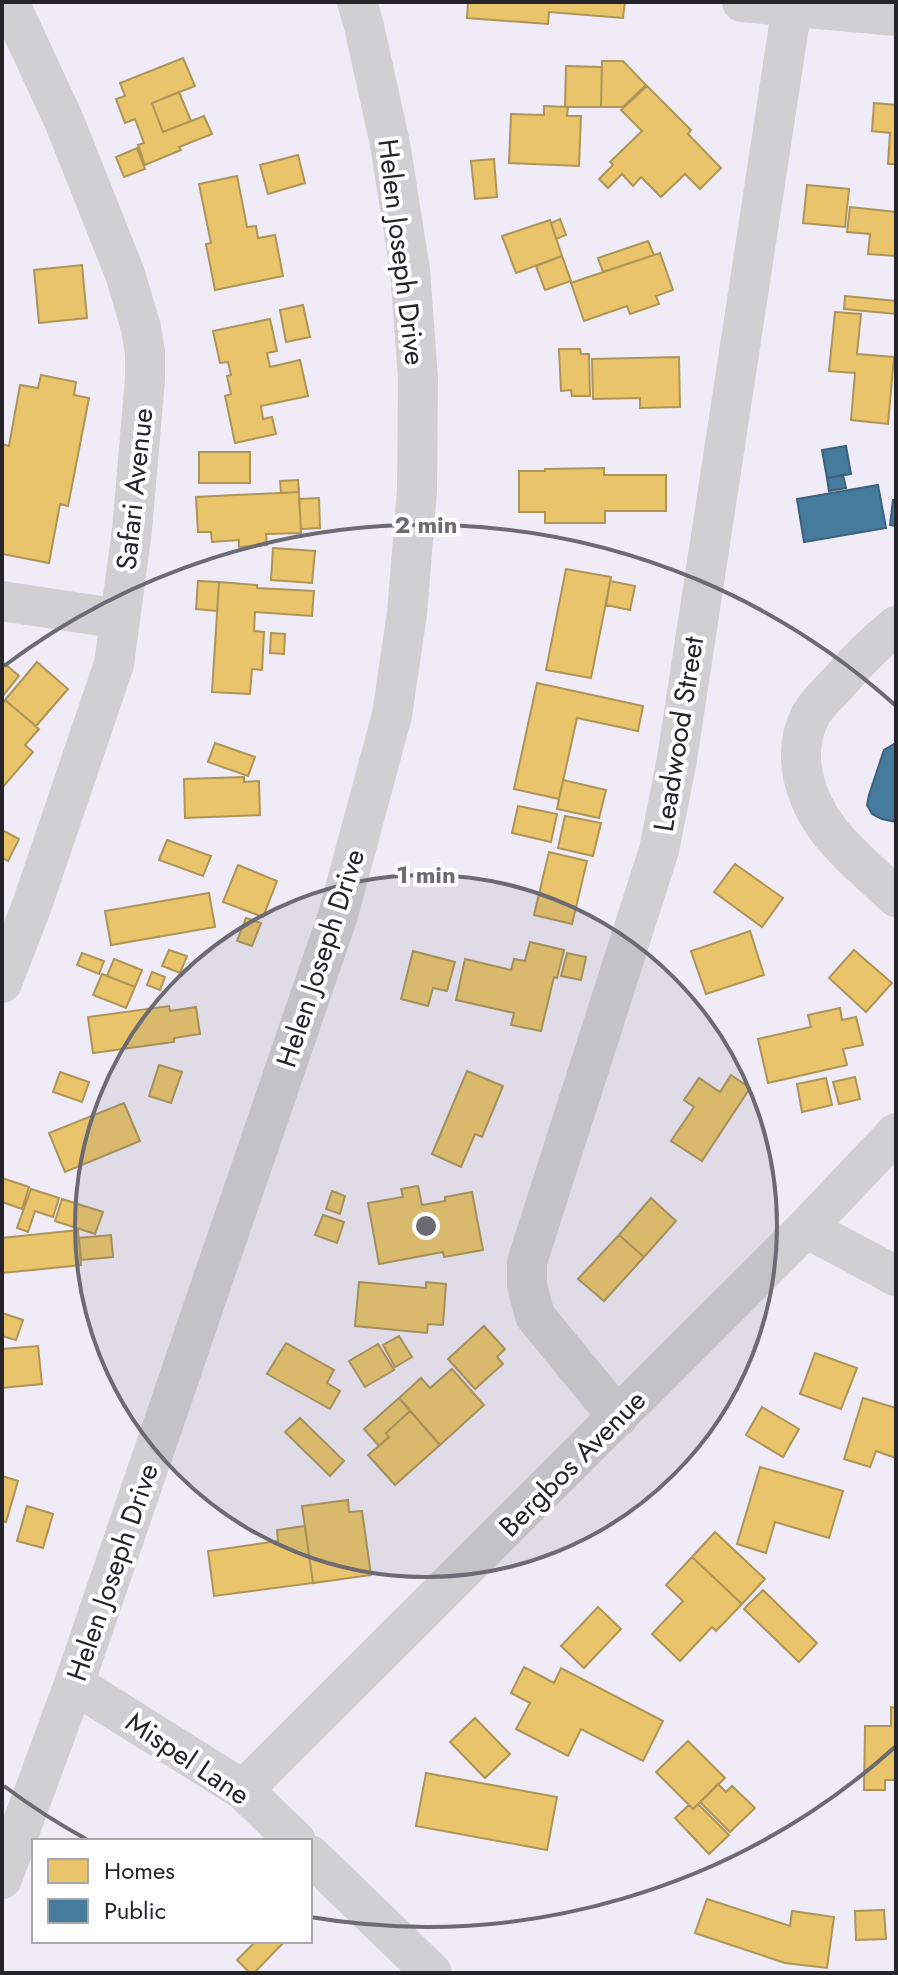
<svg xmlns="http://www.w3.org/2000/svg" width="898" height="1975" font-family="Jost,sans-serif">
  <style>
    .homes { fill: #e9c46a; stroke: #ae9457; stroke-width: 2 }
    .public { fill: #457b9d; stroke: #3c617b; stroke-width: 2 }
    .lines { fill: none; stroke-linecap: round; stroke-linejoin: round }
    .minor { stroke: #d0cfd2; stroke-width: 40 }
    .ring { fill: none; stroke: #6c6a72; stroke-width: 4 }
    .labels { text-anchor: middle; stroke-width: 8; stroke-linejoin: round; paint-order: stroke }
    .street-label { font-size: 28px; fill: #26242b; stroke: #fff }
    .centre { fill: #6c6a72; stroke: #fff; stroke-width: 4 }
    .ring-label { font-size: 24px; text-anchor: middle; font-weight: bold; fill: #6c6a72; stroke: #fff; stroke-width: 8; stroke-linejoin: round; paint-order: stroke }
  </style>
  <rect width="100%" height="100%" fill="#efecf7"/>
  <path class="homes" d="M468 2H625L623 18 549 12 548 24 467 18Z
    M183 58 195 86 152 103 163 132 204 116 212 134 179 147 181 150 145 165 138 145 144 143 135 119 125 123 116 99 125 96 120 83Z
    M602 61H623L646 85 623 107H601Z
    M566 66 602 67 601 107H565Z
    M647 86 691 130 688 134 721 168 700 189 685 174 661 197 641 177 633 186 622 174 608 188 599 179 613 165 610 162 642 131 621 110Z
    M179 92 191 121 163 132 152 103Z
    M874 103 896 105V164H888L890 133 872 131Z
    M544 106 568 107 567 116H581L579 166 509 163 511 114 544 115Z
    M137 148 145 169 124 177 116 157Z
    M298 155 305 183 268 194 260 165Z
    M494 159 497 197 475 199 471 161Z
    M237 176 247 227 256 226 258 238 275 235 283 276 215 290 206 244 211 243 199 184Z
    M807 185 849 189 845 227 803 223Z
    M850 207 896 212V256L868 254 870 234 847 232Z
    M560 219 566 235 556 239 551 223Z
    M550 220 562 256 516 273 502 236Z
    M648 241 654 255 603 272 598 258Z
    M660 253 673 290 656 296 659 304 630 314 627 306 584 321 571 283Z
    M562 256 571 281 545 290 536 266Z
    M82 265 87 318 39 323 34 270Z
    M845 296 896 301V314L844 309Z
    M303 305 310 337 286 342 280 310Z
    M835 312 861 314 857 354 894 357 888 424 851 420 855 373 829 371Z
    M270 319 277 351 267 353 270 367 300 360 308 396 261 406 263 419 272 417 276 434 235 443 225 396 231 394 227 376 231 375 228 362 220 363 213 331Z
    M559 349H580L581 354H589L590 396H572L571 390 561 391Z
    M679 357 680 407 640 408V398L593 399 592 359Z
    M41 375 76 382 74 395 89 398 68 506 60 504 49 563 2 554V444L9 446 20 385 38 388Z
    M199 452H250V483H199Z
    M604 468V475H666V511H605V523H545V512H519V471H545V469Z
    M298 480 299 492 281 493 280 481Z
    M299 492 301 533 266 534 267 545 239 547V540L212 542 211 532H198L196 497Z
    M319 498 320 528 301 529 299 499Z
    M273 548 315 551 312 583 271 580Z
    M566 569 611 577 591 678 546 670Z
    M198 581 219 582 217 611 196 609Z
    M610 581 635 586 630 610 606 605Z
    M219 582 257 585V588L314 591 312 616 255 612 254 631 264 632 262 670 252 669 250 694 212 692Z
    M271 633 285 634 284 654 270 653Z
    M37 662 68 689 36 726 5 700Z
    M5 664 19 676 2 697V668Z
    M537 683 643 706 638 731 577 718 559 799 514 789Z
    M5 700 39 729 25 745 33 752 2 788V704Z
    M215 743 255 757 248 776 208 762Z
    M244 777V782L259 781 260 815 185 818 184 779Z
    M563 780 606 790 599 818 557 809Z
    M518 806 557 814 551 842 512 833Z
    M565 816 601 823 593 856 558 848Z
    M2 830 19 839 8 861 2 858Z
    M167 840 211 856 203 876 159 860Z
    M549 852 587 861 572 924 534 915Z
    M735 864 783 898 762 927 714 892Z
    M238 865 277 881 263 917 223 902Z
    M209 893 215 927 111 945 105 911Z
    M246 918 261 923 252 946 237 941Z
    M750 931 764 975 706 994 691 951Z
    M530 942 564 950 557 978 554 977 541 1031 511 1025 514 1013 456 1000 465 959 511 970 514 959 525 961Z
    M169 950 187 956 180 973 162 966Z
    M854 950 892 983 866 1012 829 978Z
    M413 951 455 962 447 991 433 988 428 1006 401 999Z
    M82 953 104 961 99 974 77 965Z
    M567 953 586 957 581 980 561 976Z
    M114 959 142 970 135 987 107 976Z
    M152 972 165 977 160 990 147 985Z
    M102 974 135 987 126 1008 93 995Z
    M169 1006 170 1011 196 1007 200 1034 174 1038V1042L93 1053 88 1017Z
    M840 1008 842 1020 856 1017 863 1045 843 1049 847 1065 768 1083 758 1039 811 1027 808 1015Z
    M159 1065 182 1072 171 1103 149 1096Z
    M467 1071 503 1086 482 1137 475 1134 461 1167 432 1154Z
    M60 1072 89 1082 82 1102 53 1092Z
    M731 1075 750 1088 702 1161 671 1141 694 1107 684 1100 699 1078 720 1092Z
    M855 1077 860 1099 839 1104 833 1082Z
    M826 1078 832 1105 802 1112 797 1084Z
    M124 1103 140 1141 65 1172 49 1133Z
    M2 1178 29 1187 22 1209 2 1202Z
    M418 1186 422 1205 445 1201V1197L472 1192 483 1250 444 1257 443 1252 379 1264 368 1203 403 1197 401 1189Z
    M31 1189 59 1198 53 1217 35 1211 28 1232 17 1228Z
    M332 1191 345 1196 340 1214 326 1209Z
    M651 1198 676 1221 644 1257 619 1235Z
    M62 1199 103 1212 95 1234 55 1221Z
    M323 1215 344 1222 337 1243 315 1235Z
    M78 1230 81 1265 3 1273 2 1238Z
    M111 1235 113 1257 81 1260 79 1238Z
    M619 1235 644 1257 604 1301 578 1279Z
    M359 1282 426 1288V1282L446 1284 443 1325 428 1324 427 1333 355 1326Z
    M2 1313 23 1320 16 1340 2 1336Z
    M484 1326 505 1349 497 1357 503 1364 475 1389 448 1359Z
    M399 1336 412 1357 395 1367 383 1345Z
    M286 1343 334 1370 327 1383 340 1391 330 1409 267 1374Z
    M378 1344 394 1370 365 1387 349 1361Z
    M38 1346 42 1384 2 1388V1349Z
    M815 1353 857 1368 841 1409 800 1394Z
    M452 1369 484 1405 440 1445 399 1398 421 1378 430 1388Z
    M399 1398 410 1411 386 1433 389 1437 379 1446 364 1429Z
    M863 1398 896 1408V1458L876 1451 870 1467 844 1459Z
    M762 1407 799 1429 783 1457 746 1435Z
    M410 1411 440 1445 395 1485 368 1455 389 1437 386 1433Z
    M300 1418 344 1461 330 1476 285 1432Z
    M760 1467 843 1491 829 1538 775 1522 766 1553 737 1544Z
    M2 1476 18 1481 6 1522 2 1521Z
    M348 1500 349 1512 362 1511 371 1575 313 1583 302 1506Z
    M27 1506 53 1514 43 1548 17 1541Z
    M305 1526 313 1583 214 1596 208 1551 278 1541 277 1530Z
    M715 1532 765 1579 742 1604 692 1557Z
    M692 1557 742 1604 716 1631 712 1627 680 1661 652 1634 683 1601 666 1585Z
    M763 1590 817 1643 799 1662 744 1609Z
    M598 1607 621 1629 584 1668 561 1646Z
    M524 1667 554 1683 561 1668 663 1721 643 1761 581 1729 568 1756 516 1729 530 1703 511 1693Z
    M891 1707 896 1708V1780H885V1790H864L865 1726H891Z
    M475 1718 510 1754 485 1778 450 1742Z
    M688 1741 725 1778 693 1809 656 1772Z
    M426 1773 557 1797 547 1850 416 1826Z
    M718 1784 726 1792 732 1786 755 1808 730 1832 700 1802Z
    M698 1804 729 1835 709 1854 675 1818 689 1805 693 1809Z
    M707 1899 790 1926 792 1911 834 1917 827 1968 785 1963 695 1933Z
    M884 1910 886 1939 856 1940 855 1911Z
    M256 1941H285L254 1973H250L237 1960Z"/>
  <path class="public" d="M846 446 851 474 827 478 822 450Z
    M843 475 846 488 829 491 827 478Z
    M878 485 886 528 804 542 797 499Z
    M893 500H896V526L890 525Z
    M896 743V822L882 819 872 814 867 805 869 795 884 750Z"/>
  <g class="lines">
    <path class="minor" d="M742 2 896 16
      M2 601 120 619
      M896 626C875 643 855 663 838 683 829 693 816 704 810 716 791 755 804 798 830 832 849 856 874 876 896 897
      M2 983 32 905 114 664 132 530 145 379V353L141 328 125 274 65 123 9 2
      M806 1228 896 1276
      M618 1417 535 1316 527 1285V1262L659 850 677 759 792 6
      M74 1684 243 1790 296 1841
      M243 1790 806 1228 896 1133
      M310 1855 432 1973
      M2 1879 74 1684 338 915 392 715 407 613 417 491 418 378 410 270 390 144 364 26 357 2"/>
  </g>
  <circle cx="426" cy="1226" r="351" fill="#6c6a72" fill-opacity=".12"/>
  <g class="ring">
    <circle cx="426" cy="1226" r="351"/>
    <path d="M895 1747A701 701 0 0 1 310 1917M86 1839A701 701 0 0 1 4 1786M4 666A701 701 0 0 1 895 705"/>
  </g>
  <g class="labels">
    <g class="street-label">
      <text transform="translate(402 252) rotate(83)" y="10">Helen Joseph Drive</text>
      <text transform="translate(134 489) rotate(-84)" y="10">Safari Avenue</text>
      <text transform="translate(678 734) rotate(-81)" y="10">Leadwood Street</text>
      <text transform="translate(320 958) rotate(-72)" y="10">Helen Joseph Drive</text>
      <text transform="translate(572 1463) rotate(-45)" y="10">Bergbos Avenue</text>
      <text transform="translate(112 1572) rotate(-71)" y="10">Helen Joseph Drive</text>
      <text transform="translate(188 1758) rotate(34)" y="10">Mispel Lane</text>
    </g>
  </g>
  <circle cx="426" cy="1226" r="12" class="centre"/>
  <g class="ring-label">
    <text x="426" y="533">2 min</text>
    <text x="426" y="883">1 min</text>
  </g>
  <rect width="898" height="1975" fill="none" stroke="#26242b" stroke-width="8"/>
  <rect x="32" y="1839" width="280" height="104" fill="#ffffff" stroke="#a8a7aa" stroke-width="2"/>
  <rect x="48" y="1859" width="40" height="24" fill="#e9c46a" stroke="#a8a7aa" stroke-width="2"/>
  <text x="104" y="1879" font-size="24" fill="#26242b">Homes</text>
  <rect x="48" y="1899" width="40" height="24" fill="#457b9d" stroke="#a8a7aa" stroke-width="2"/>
  <text x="104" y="1919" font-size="24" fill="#26242b">Public</text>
</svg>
